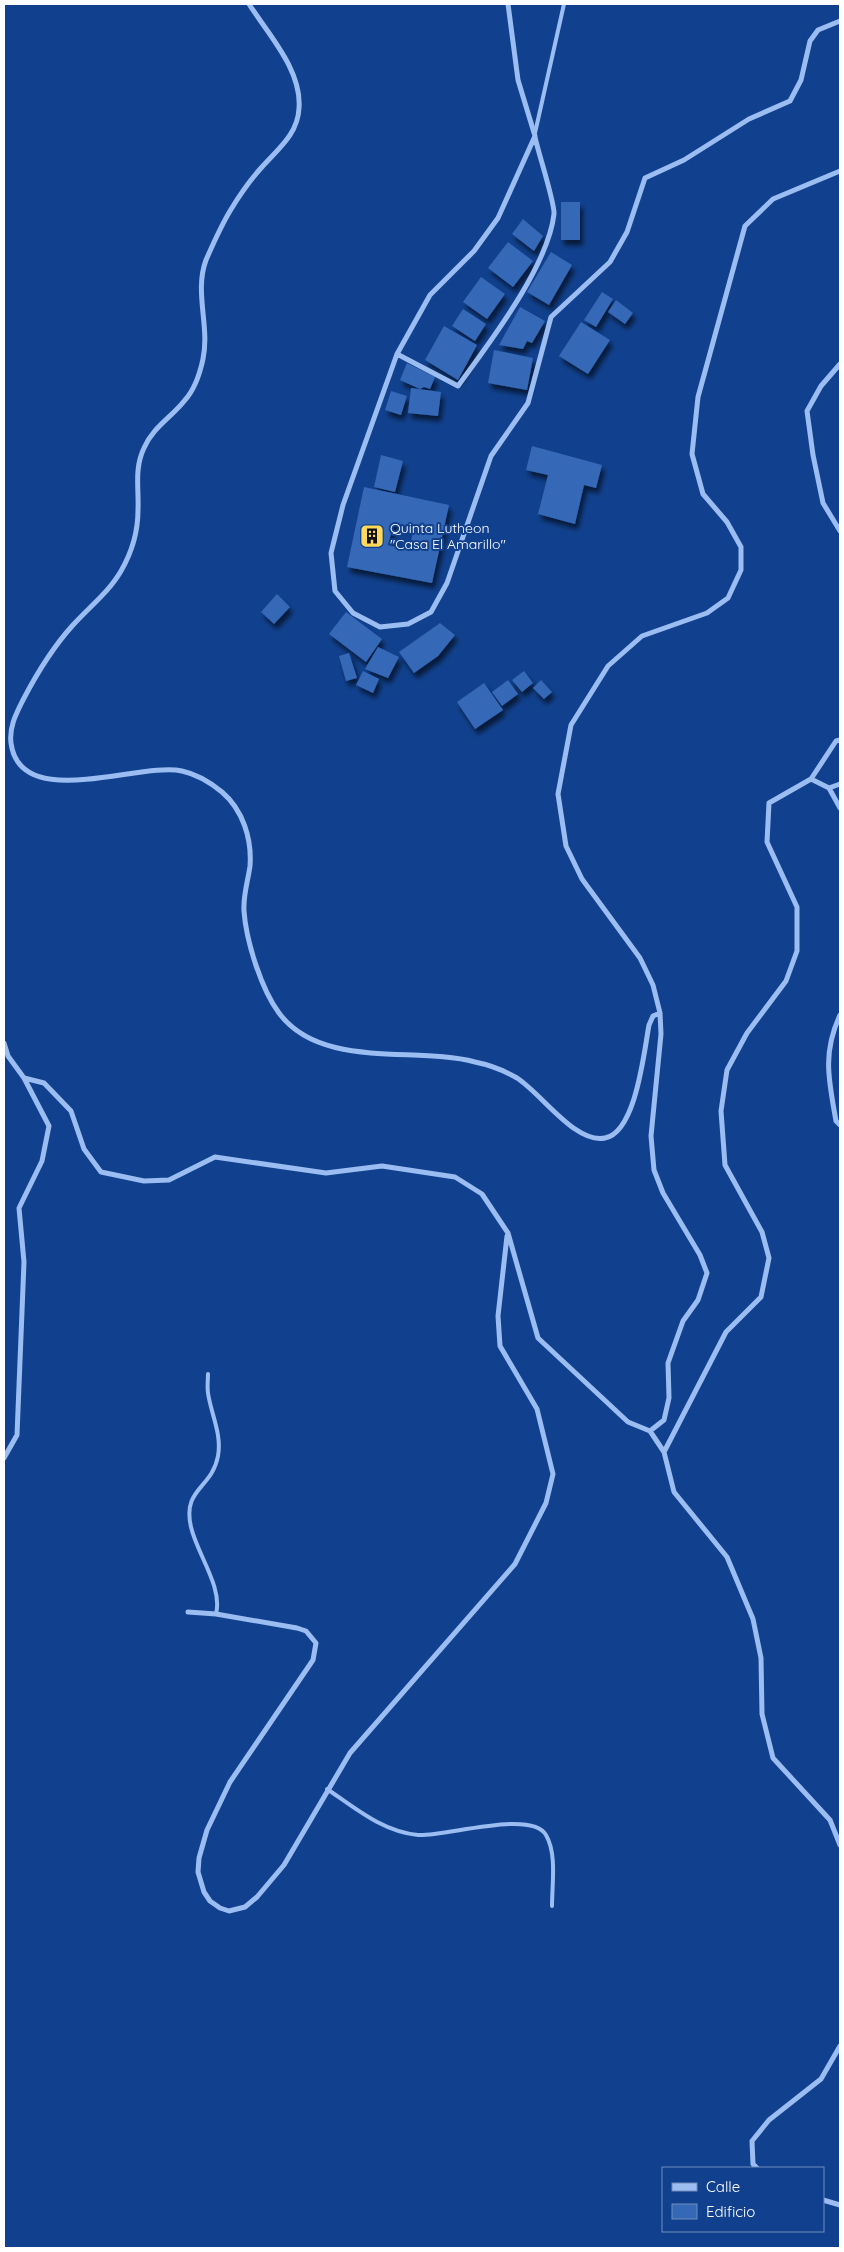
<svg xmlns="http://www.w3.org/2000/svg" width="844" height="2252" font-family="Quicksand,sans-serif">
  <style>
    .building { fill: #3568b6; fill-rule: evenodd; filter: url(#shadow) }
    .lines { fill: none; stroke-linecap: round; stroke-linejoin: round }
    .service { stroke: #9bbdf2; stroke-width: 4 }
    .minor { stroke: #9bbdf2; stroke-width: 5 }
    .labels { text-anchor: middle; stroke-width: 4; stroke-linejoin: round; paint-order: stroke }
    .poi-label { font-size: 14px; fill: #fff; stroke: #11418e; text-anchor: start }
  </style>
  <defs>
    <filter id="shadow"><feDropShadow dx="3" dy="5.5" stdDeviation="2.5" flood-color="#0009"/></filter>
  </defs>
  <rect width="100%" height="100%" fill="#11418e"/>
  <path class="building" d="M561 202H580V240H561Z
    M523 219 543 236 534 251 512 234Z
    M508 242 533 261 513 287 488 268Z
    M551 252 572 265 549 305 527 292Z
    M481 277 505 294 487 319 463 302Z
    M602 292 613 299 596 327 584 320Z
    M616 300 633 313 625 324 608 312Z
    M520 307 545 321 532 343 527 341 523 349 499 345Z
    M463 309 486 324 475 341 452 326Z
    M581 322 610 340 588 374 559 356Z
    M444 326 477 345 458 380 425 360Z
    M494 350 533 358 527 390 488 383Z
    M407 363 435 377 430 389 424 387 420 389 400 380Z
    M411 388 441 392 438 416 408 413Z
    M391 391 407 396 401 415 385 410Z
    M532 446 602 465 596 488 584 485 575 524 538 514 548 475 526 470Z
    M381 455 403 461 395 492 374 487Z
    M364 487 449 505 432 583 347 567ZM394 523 414 528 409 550 388 545Z
    M277 594 290 607 274 624 261 612Z
    M346 612 382 639 366 662 329 634Z
    M440 623 455 635 438 656 414 673 399 652Z
    M378 647 399 657 388 678 365 669Z
    M349 653 357 678 346 681 339 656Z
    M363 671 379 679 373 693 356 685Z
    M524 671 533 683 522 692 512 680Z
    M508 680 518 694 502 706 492 692Z
    M541 680 552 692 544 699 533 688Z
    M484 683 503 710 475 729 457 702Z"/>
  <g class="lines">
    <path class="service" d="M535 133 564 4
      M208 1374C208 1380 207 1387 208 1393 211 1414 222 1434 218 1456 212 1489 182 1488 191 1527 197 1554 223 1587 216 1614
      M327 1789C355 1808 383 1832 418 1835 444 1837 532 1809 546 1835 557 1854 552 1884 552 1906"/>
    <path class="minor" d="M249 4C268 34 302 70 299 108 298 134 278 149 262 167 250 180 239 196 230 211 221 226 213 244 206 260 194 292 210 326 203 359 200 373 195 389 185 400 172 417 153 427 144 448 134 469 139 488 138 510 138 531 132 552 121 571 109 592 89 607 73 625 53 647 37 673 23 700 16 714 9 727 11 743 20 813 141 761 182 771 196 774 211 783 222 792 243 810 252 839 250 866 248 881 243 895 244 911 246 940 261 989 279 1013 321 1070 416 1046 475 1062 490 1065 505 1071 517 1078 542 1094 575 1144 605 1138 636 1132 644 1052 649 1025L653 1016 660 1013
      M508 4 518 80 535 136 498 218 474 251 430 295 397 354 343 505 331 553 335 591 353 613 380 627 408 624 431 612 447 583 491 456 528 403 551 317 610 262 627 232 645 178 684 160 749 119 790 101 801 80 810 41 818 30 840 21
      M397 354 458 386C489 343 548 267 554 214 555 203 538 152 535 137
      M840 364 821 386 807 411 813 455 823 503 840 531
      M811 779 836 741 840 740
      M829 788 840 784
      M840 1015C822 1054 829 1081 836 1121L840 1125
      M4 1043 8 1056 24 1078 44 1083 71 1111 84 1149 101 1172 144 1181 169 1180 215 1157 326 1173 382 1166 455 1177 482 1194 508 1233 538 1338 628 1422 650 1431 664 1420 669 1398 668 1363 683 1321 698 1300 707 1273 700 1255 663 1193 654 1170 651 1136 661 1034 660 1013 653 985 640 958 582 879 566 846 558 794 571 725 608 666 642 636 707 613 728 598 741 570V547L727 522 703 494 692 454 698 397 745 226 773 199 840 171
      M650 1431 664 1452 674 1492 727 1557 753 1619 761 1658 762 1714 773 1758 830 1820 840 1845
      M664 1452 726 1332 761 1297 769 1258 762 1232 725 1165 721 1111 727 1070 747 1033 786 981 797 951V907L767 842 769 803 811 779 829 788 840 808
      M4 1458 17 1435 24 1262 19 1208 42 1161 49 1126 24 1078
      M188 1612 216 1614 297 1628 306 1631 316 1643 313 1660 230 1782 207 1830 199 1858 198 1872 204 1892 210 1901 220 1908 229 1911 245 1907 257 1897 284 1865 350 1753 515 1564 546 1503 553 1474 537 1409 500 1346 498 1316 507 1236
      M757 2168 753 2164 752 2141 769 2120 821 2079 840 2046
      M823 2200 840 2205"/>
  </g>
  <defs>
    <g id="building-square" transform="scale(1.25)"><rect x="-9" y="-9" width="18" height="18" rx="4" fill="#ffd95c" stroke="#11418e"/><path d="M-4-6H4V6H1V3H-1V6H-4ZM-2.5-4.3h1.7v1.8h-1.7ZM.8-4.3h1.7v1.8H.8ZM-2.5-1h1.7V.8h-1.7ZM.8-1h1.7V.8H.8Z" fill="#111"/></g>
  </defs>
  <g fill-rule="evenodd">
    <use href="#building-square" x="372" y="536"/>
  </g>
  <g class="labels">
    <g class="poi-label">
      <text x="390" y="533">Quinta Lutheon<tspan x="390" dy="16">"Casa El Amarillo"</tspan></text>
    </g>
  </g>
  <rect width="844" height="2252" fill="none" stroke="#ffffff" stroke-width="10"/>
  <rect x="662" y="2167" width="162" height="65" fill="#11418e" stroke="#708dbb"/>
  <rect x="672" y="2183" width="25" height="8" fill="#9bbdf2" stroke="#708dbb"/>
  <text x="706" y="2192" font-size="15" fill="#ffffff">Calle</text>
  <rect x="672" y="2204" width="25" height="15" fill="#3568b6" stroke="#708dbb"/>
  <text x="706" y="2217" font-size="15" fill="#ffffff">Edificio</text>
</svg>
